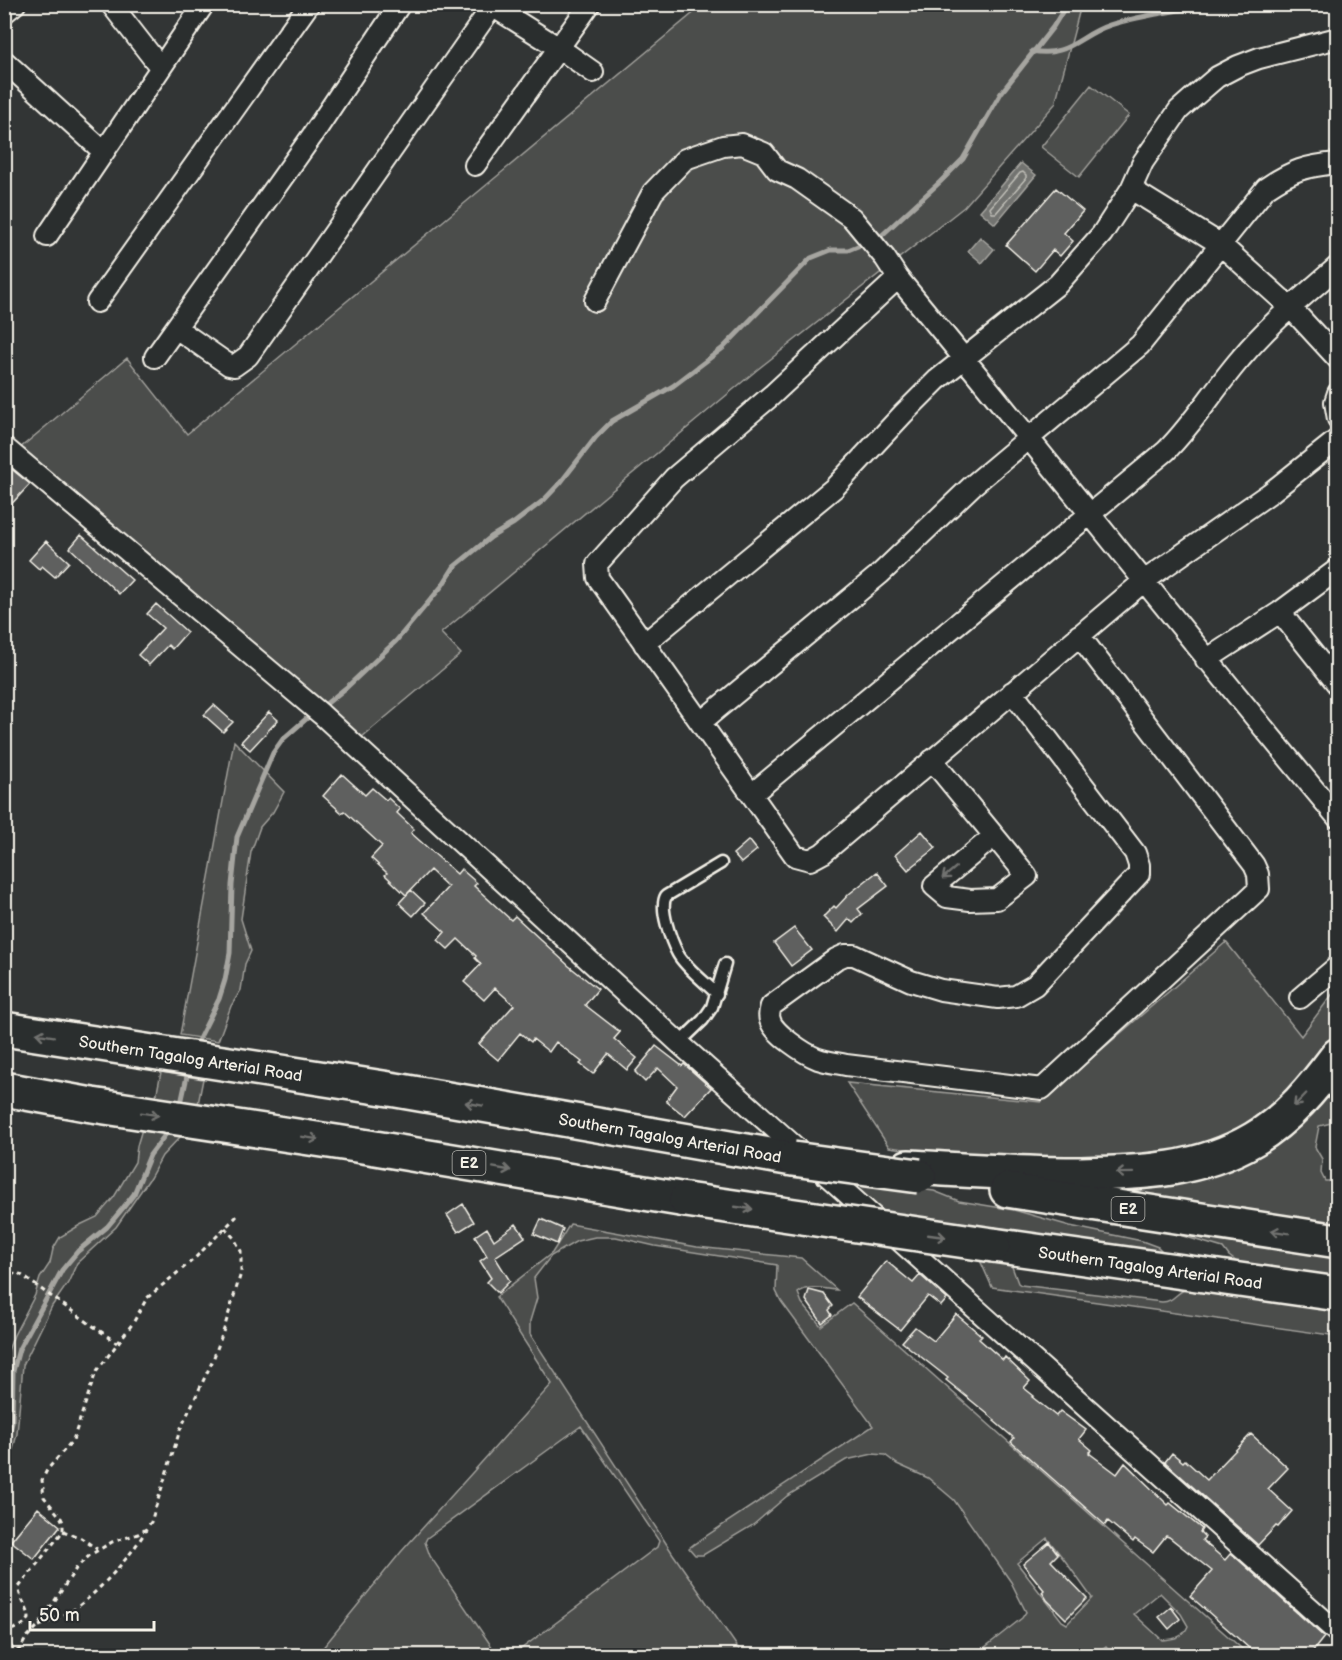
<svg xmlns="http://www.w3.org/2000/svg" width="1342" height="1660" font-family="'Balsamiq Sans',sans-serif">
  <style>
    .green { fill: #4b4d4c; stroke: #a09f9a; stroke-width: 1.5; fill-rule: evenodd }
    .water { fill: #727370; stroke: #a6a5a0; stroke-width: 1.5 }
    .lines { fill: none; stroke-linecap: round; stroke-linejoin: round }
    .shore { stroke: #c0bfb8; stroke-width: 1.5 }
    .stream { stroke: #a6a5a0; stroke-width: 5 }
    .building { fill: #5f605f; stroke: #f4f1e8; stroke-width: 1.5 }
    .service-casing { stroke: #f4f1e8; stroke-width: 15 }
    .minor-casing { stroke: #f4f1e8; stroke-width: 24 }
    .motorway-casing { stroke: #f4f1e8; stroke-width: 38 }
    .path { stroke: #f4f1e8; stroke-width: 3; stroke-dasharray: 4.5 4.5; stroke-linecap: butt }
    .service { stroke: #2a2d2e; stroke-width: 10 }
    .minor { stroke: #2a2d2e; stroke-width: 20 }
    .motorway { stroke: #2a2d2e; stroke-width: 33 }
    .motorway-bridge-casing { stroke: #f4f1e8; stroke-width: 38; stroke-linecap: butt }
    .motorway-bridge { stroke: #2a2d2e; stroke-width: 33 }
    .oneway { stroke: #71726f }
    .labels { text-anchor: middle; stroke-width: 4.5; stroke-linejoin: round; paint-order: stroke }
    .shield { fill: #2a2d2e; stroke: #b7b6b0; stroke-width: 1.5 }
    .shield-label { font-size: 15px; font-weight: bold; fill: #f4f1e8 }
    .street-label { font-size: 16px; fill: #f4f1e8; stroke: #2a2d2e }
  </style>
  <rect width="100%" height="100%" fill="#323535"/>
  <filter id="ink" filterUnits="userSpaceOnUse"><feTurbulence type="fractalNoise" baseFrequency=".0167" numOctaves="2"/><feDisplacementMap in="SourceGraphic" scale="12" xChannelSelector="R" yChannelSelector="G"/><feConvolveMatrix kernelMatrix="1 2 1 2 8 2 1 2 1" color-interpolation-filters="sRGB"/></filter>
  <g filter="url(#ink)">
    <path class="green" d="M703 5H1081L1055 104 964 207 758 369 441 633 461 654 356 742 19 449 127 358 187 434Z
      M1091 85 1129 115 1079 177 1041 147Z
      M234 741 284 792 273 812 260 827 251 852 241 919 251 951 245 964 241 990 231 1006 218 1041 180 1035Z
      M1226 942 1301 1036 1337 988V1043L1293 1092 1232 1137 1132 1163 978 1159 889 1147 847 1083 1041 1102Z
      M161 1072 203 1079 198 1104 156 1097Z
      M1326 1095 1337 1109V1119L1331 1123 1319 1126 1315 1147 1322 1159 1321 1173 1325 1181H1332L1337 1173V1226L1085 1189 1127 1181Z
      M142 1129 181 1136 162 1156 150 1178 116 1227 77 1263 68 1283 52 1306 23 1365 17 1434 12 1453 5 1471V1358L14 1335 35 1295 40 1278 50 1263 53 1249 60 1237 80 1225 97 1217 114 1197 135 1162 137 1146Z
      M840 1179 934 1191 959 1201 1014 1210 1070 1226 1142 1241 1158 1247 1162 1251 1160 1253H1149L1007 1229 871 1210Z
      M570 1224 697 1247 801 1258 837 1290C824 1289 809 1284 798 1293L802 1303 821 1326 852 1303 1249 1655H1113L1106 1646 1094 1655H975L1022 1618 1026 1612 1011 1582 954 1500 928 1478 897 1464 885 1455 873 1454 846 1460 787 1496 753 1525 703 1555H695L689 1548 694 1544 873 1426 781 1301 776 1291 777 1265 655 1246 616 1237H595L577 1241 551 1256 534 1278 537 1298 530 1321V1334L673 1554 743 1655H513L657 1547 659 1541 581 1426 427 1538 425 1542 430 1556 492 1647 503 1655H317L401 1552 552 1384 496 1297 552 1253ZM1047 1538 1066 1562 1092 1598 1067 1624 1062 1621 1017 1563ZM1160 1593 1181 1614 1188 1626C1183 1638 1174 1639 1162 1640L1134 1614Z
      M1166 1231 1337 1251V1281L1241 1265 1229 1256 1223 1248Z
      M979 1258 1011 1264 1018 1283 1021 1285 1162 1302C1174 1302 1177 1291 1187 1289L1337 1311V1336L992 1287Z"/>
    <path class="water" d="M1021 163 1036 175 995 224 980 211Z
      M980 237 994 249 982 263 968 251Z"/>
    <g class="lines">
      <path class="shore" d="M1023 172 1026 175V178L996 213H992L990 208 1020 173Z"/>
      <path class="stream" d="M1032 51C1068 58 1079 35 1110 25 1142 15 1178 11 1211 4
        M321 708 347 687 396 641 442 586 454 567 491 537 514 523 544 500 561 482 596 437 612 421 673 386 723 348 811 258 831 250H848L880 237 940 182 963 159 1001 93 1053 27 1067 4
        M195 1047 219 999 225 980 230 953 232 885 237 837 273 753 283 739 313 713
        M180 1108 189 1067
        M4 1448 12 1423 13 1371 19 1349 62 1270 78 1251 107 1227 123 1208 134 1194 150 1155 171 1127"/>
    </g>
    <path class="building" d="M1056 188 1083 211 1064 233 1073 241 1060 256 1053 250 1035 271 1006 245Z
      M4 463 30 484 4 512Z
      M81 535 132 580 119 594 70 548Z
      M46 541 69 562 55 577 42 566 39 569 29 560Z
      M156 604 187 632 172 649 168 645 149 665 138 655 163 628 147 614Z
      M214 705 233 722 223 732 204 715Z
      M269 712 278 720 250 750 241 742Z
      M342 774 365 795 372 788 386 800 388 798 400 809 397 813 414 829 411 833 457 874 461 869 477 883 474 886 511 920 515 916 569 966 598 989 585 1005 620 1032 614 1039 637 1058 627 1070 608 1054 593 1074 580 1064 582 1062 556 1042 549 1052 533 1039 531 1042 520 1033 498 1060 479 1044 514 1005 495 988 484 1000 464 982 481 964 475 958 476 956 458 939 448 949 438 940 445 932 424 913 448 887 430 870 406 895 385 875 387 873 371 858 382 846 344 811 342 813 323 796Z
      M922 831 936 848 908 870 895 855Z
      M749 840 757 850 741 863 733 854Z
      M877 872 888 886 858 909 862 914 853 923 849 919 838 932 823 917 834 906 836 908 849 894Z
      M411 890 425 903 413 916 399 903Z
      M794 928 812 950 791 966 774 943Z
      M656 1046 682 1066 684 1064 711 1088 685 1116 666 1101 677 1086 658 1068 645 1082 635 1072Z
      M463 1204 474 1222 458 1232 447 1215Z
      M541 1219 563 1229 557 1244 534 1234Z
      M516 1224 525 1237 495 1257 510 1281 498 1293 487 1282 491 1278 480 1261 487 1256 475 1236 487 1228 494 1240Z
      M886 1261 913 1283 920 1275 947 1299 941 1306 928 1296 900 1330 857 1297Z
      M809 1290 824 1294 833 1306 829 1310 832 1315 822 1323 806 1300Z
      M956 1314 982 1336 979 1339 1003 1360 1005 1357 1030 1381 1024 1388 1034 1396 1032 1397 1056 1416 1060 1411 1086 1430 1079 1439 1092 1450 1089 1453 1117 1474 1125 1463 1168 1505 1170 1503 1202 1529 1200 1532 1205 1537 1202 1540 1225 1560 1231 1553 1324 1637 1309 1656H1292L1285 1649 1279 1656H1258L1190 1596 1212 1571 1169 1537 1166 1536 1153 1552 1135 1539 1133 1542 1108 1521 1105 1525 1011 1442 1014 1438 994 1421 995 1420 946 1380 948 1378 902 1342 915 1327 934 1341Z
      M1251 1434 1288 1468 1268 1489 1292 1511 1278 1527 1276 1526 1258 1545 1165 1462 1172 1453 1183 1462 1185 1460 1207 1480Z
      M38 1508 60 1526 34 1559 11 1541Z
      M1049 1542 1058 1554 1051 1561 1087 1598 1066 1619 1047 1600 1042 1592 1044 1590 1023 1564Z
      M1171 1607 1180 1619 1169 1629 1159 1617Z"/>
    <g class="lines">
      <g class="service-casing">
        <path id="service" d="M717 994C706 983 685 967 678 954 671 941 659 908 666 896L721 863
          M679 1043 703 1020 712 1007 725 964
          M1324 1079 1338 1096"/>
      </g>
      <g class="minor-casing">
        <path id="minor" d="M111 4 160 67
          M489 4 559 48 593 72
          M4 13 15 4
          M4 61 104 152
          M475 165 590 4
          M1131 189 1220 244 1291 308 1338 359
          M47 236 204 4
          M898 278 772 395 674 478 597 564 598 578 795 856 810 860 823 853 1144 581 1270 493 1338 439
          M595 301 653 192 685 159 723 146 742 144 764 153 777 170 797 179 852 218 885 258 898 278C1046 457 1189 640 1338 818
          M97 302 309 4
          M176 328 229 365 234 366 248 356 494 4
          M155 357 312 136 400 4
          M1338 393 1335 402 1338 419
          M4 447 321 714 679 1043 1338 1633
          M1280 612 1338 685
          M644 644 834 488 903 414 937 380 1058 284 1102 234 1131 189 1143 162 1179 110 1196 95 1217 77 1238 66 1259 58 1338 38
          M1206 660 1280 612 1338 569
          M1012 692 1135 853 1139 865V874L1035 985 1016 996 998 998 941 990 911 981 854 955H845L836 959 771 1006C770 1010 768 1015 770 1020 773 1033 805 1054 818 1059 827 1062 837 1063 846 1065L1042 1089 1259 889 1258 874 1254 865 1079 635
          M701 722 880 574 973 485 1140 345 1266 188C1293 170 1305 166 1338 163
          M932 760 1027 876 997 899 970 900 947 897 934 886 994 836
          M752 794 1166 451C1194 423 1215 388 1241 358 1269 324 1305 295 1338 266
          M1300 998 1338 966"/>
      </g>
      <g class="motorway-casing">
        <g id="motorway">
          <path id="s1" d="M4 1029 396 1090 793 1159"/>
          <path d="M4 1089 92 1105 369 1147 686 1200"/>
          <path d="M908 1167C966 1170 1023 1174 1081 1174 1142 1173 1200 1171 1254 1139 1288 1119 1314 1087 1338 1055"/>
          <path d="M1007 1190 1338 1241"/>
          <path id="s2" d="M993 1245 1338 1294"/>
        </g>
      </g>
      <path class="path" d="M4 1311 13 1274 17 1272 117 1343
        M63 1531 81 1538 97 1549
        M39 1626C51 1621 63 1616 73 1610 97 1594 133 1554 146 1530
        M4 1633 23 1625 29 1619C29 1607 18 1598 19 1587L63 1531V1522L61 1518 44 1497 42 1480 47 1470 73 1440 96 1372 133 1323 147 1298 194 1259 237 1216
        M4 1638 19 1656
        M17 1651 21 1648 26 1638 38 1626 77 1567 90 1555 112 1542 138 1534 146 1529 151 1522 180 1430 213 1360 224 1329 241 1273V1251L234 1238 225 1228"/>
      <use href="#service" class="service"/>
      <use href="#minor" class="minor"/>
      <use href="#motorway" class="motorway"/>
      <g class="motorway-bridge-casing">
        <path id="motorway-bridge" d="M793 1159 919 1176
          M686 1200 993 1245"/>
      </g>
      <use href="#motorway-bridge" class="motorway-bridge"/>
    </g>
    <defs><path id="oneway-shaft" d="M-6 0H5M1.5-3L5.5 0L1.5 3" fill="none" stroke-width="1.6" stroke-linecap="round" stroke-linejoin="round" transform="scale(1.5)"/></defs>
    <g class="oneway">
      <use href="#oneway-shaft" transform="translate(949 873) rotate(140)"/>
      <use href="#oneway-shaft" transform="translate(45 1035) rotate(-171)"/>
      <use href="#oneway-shaft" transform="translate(1300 1100) rotate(134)"/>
      <use href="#oneway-shaft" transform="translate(474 1104) rotate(-170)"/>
      <use href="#oneway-shaft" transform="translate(150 1114) rotate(9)"/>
      <use href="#oneway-shaft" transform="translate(310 1138) rotate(9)"/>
      <use href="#oneway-shaft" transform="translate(502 1169) rotate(10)"/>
      <use href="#oneway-shaft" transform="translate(1125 1173) rotate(179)"/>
      <use href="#oneway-shaft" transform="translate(744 1208) rotate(8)"/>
      <use href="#oneway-shaft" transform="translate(1280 1232) rotate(-171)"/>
      <use href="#oneway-shaft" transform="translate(937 1236) rotate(8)"/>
    </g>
  </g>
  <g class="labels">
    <g class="shield">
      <rect x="452.5" y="1151" width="33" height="24" rx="4.5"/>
      <rect x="1111.5" y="1197" width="33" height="24" rx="4.5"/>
    </g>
    <g class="shield-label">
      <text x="469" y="1168">E2</text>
      <text x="1128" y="1214">E2</text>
    </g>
    <g class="street-label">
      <text dy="6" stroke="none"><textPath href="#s1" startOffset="189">Southern Tagalog Arterial Road</textPath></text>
      <text dy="6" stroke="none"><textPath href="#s1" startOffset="675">Southern Tagalog Arterial Road</textPath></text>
      <text dy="6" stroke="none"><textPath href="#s2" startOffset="159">Southern Tagalog Arterial Road</textPath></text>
    </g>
  </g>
  <rect width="1342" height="1660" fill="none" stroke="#2a2d2e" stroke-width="24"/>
  <rect x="12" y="12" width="1318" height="1636" fill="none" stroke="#f4f1e8" stroke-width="2" filter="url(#ink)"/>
  <path d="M30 1621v9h124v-9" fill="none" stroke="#f4f1e8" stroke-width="3"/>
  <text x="39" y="1621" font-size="18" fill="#f4f1e8" stroke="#2a2d2e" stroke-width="4.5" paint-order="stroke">50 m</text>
</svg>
